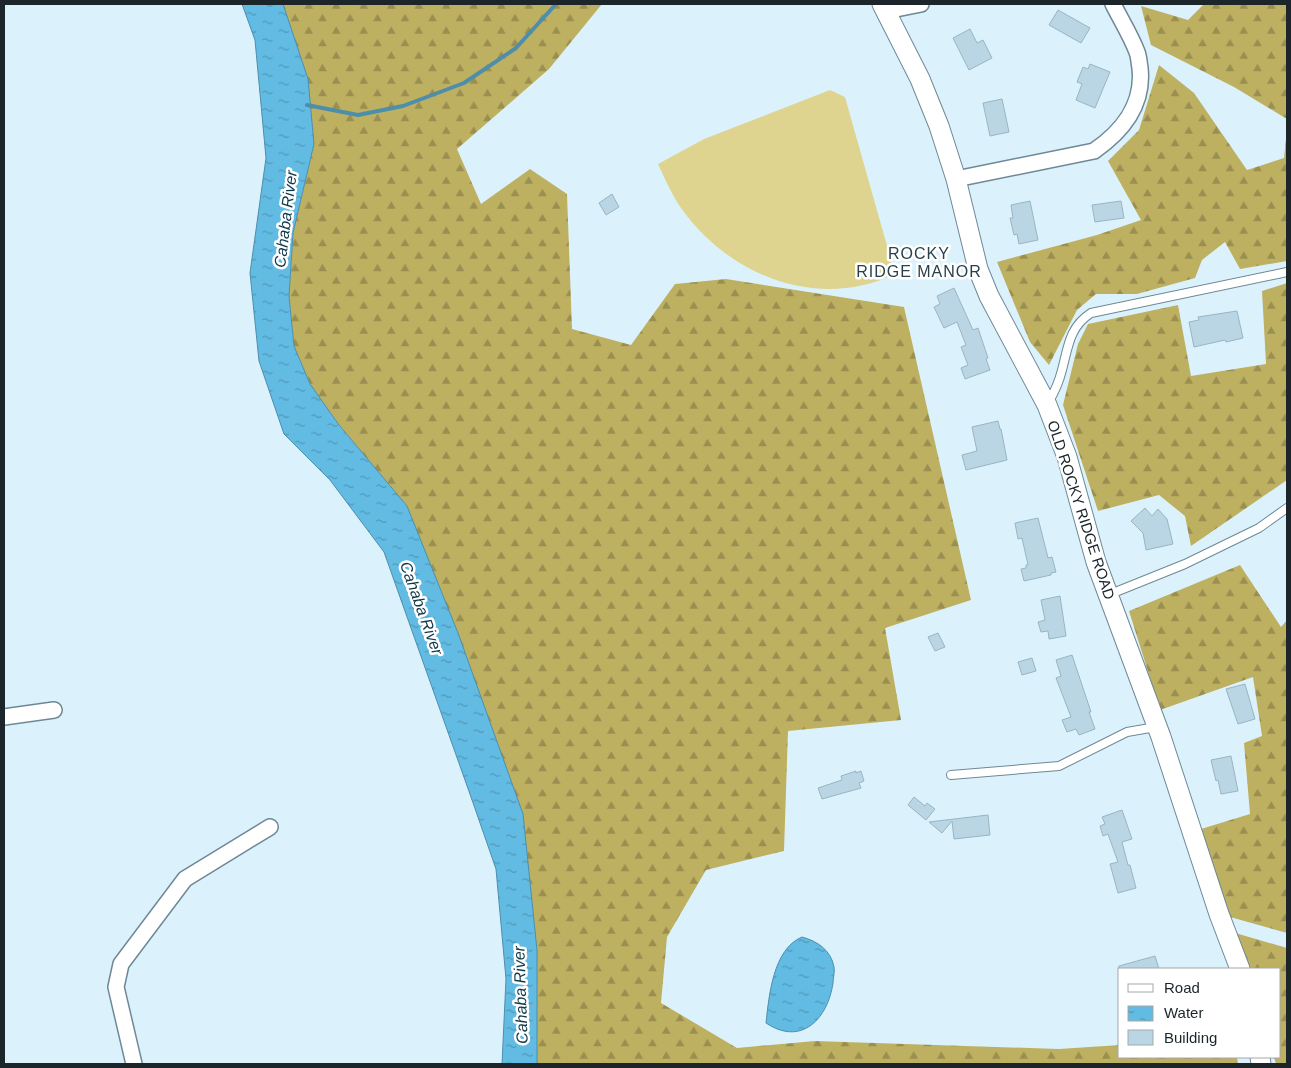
<svg xmlns="http://www.w3.org/2000/svg" width="1291" height="1068" font-family="Arial,sans-serif">
  <style>
    .forest { fill: url(#forest-firs) }
    .pitch { fill: #dfd48f }
    .water { fill: url(#water-ripples); stroke: #4d8eab }
    .lines { fill: none; stroke-linecap: round; stroke-linejoin: round }
    .stream { stroke: #4d8eab; stroke-width: 4 }
    .building { fill: #bad6e4; stroke: #99b5c2 }
    .service-casing { stroke: #6e8895; stroke-width: 10 }
    .minor-casing { stroke: #6e8895; stroke-width: 18 }
    .tertiary-casing { stroke: #6e8895; stroke-width: 21 }
    .service { stroke: #fff; stroke-width: 8 }
    .minor { stroke: #fff; stroke-width: 15 }
    .tertiary { stroke: #fff; stroke-width: 19 }
    .labels { text-anchor: middle; stroke-width: 5; stroke-linejoin: round; paint-order: stroke }
    .street-label { font-size: 15px; fill: #1b252a; stroke: #fff }
    .water-label { font-size: 16px; font-style: italic; fill: #0f3848; stroke: #fff }
    .neighbourhood-label { font-size: 16px; letter-spacing: 1px; fill: #29414c; stroke: #fff }
  </style>
  <defs>
    <pattern id="forest-firs" width="22" height="20" patternUnits="userSpaceOnUse" patternTransform="scale(1.25)"><rect width="22" height="20" fill="#beb061"/><path d="M5 1l3.5 6h-7zM16 11l3.5 6h-7z" fill="#9a8f50"/></pattern>
    <pattern id="water-ripples" width="26" height="14" patternUnits="userSpaceOnUse" patternTransform="scale(1.25)"><rect width="26" height="14" fill="#62bbe2"/><path d="M2 4q2-2 4 0t4 0M15 11q2-2 4 0t4 0" fill="none" stroke="#5098b7"/></pattern>
  </defs>
  <rect width="100%" height="100%" fill="#dbf2fd"/>
  <path class="forest" d="M283 4H602L549 69 457 149 481 204 530 169 567 194 572 329 631 345 675 284 726 279 904 307 971 600 885 628 901 720 788 731 784 851 706 870 667 937 661 1003 737 1048 815 1041 1059 1049 1120 1045V1057H1237L1238 1064H537V950L407 506 339 425 310 384 294 346 289 296 293 233 314 144Z
    M1204 4H1287V119L1234 87 1151 45 1141 6 1188 20Z
    M1159 65 1194 93 1247 170 1284 158 1287 130V261L1240 269 1225 242 1202 260 1195 278 1137 294H1096L1077 310 1049 365 1030 342 997 262 1097 235 1141 220 1108 161 1139 130Z
    M1287 283V480L1191 546 1185 516 1159 495 1098 511 1063 405 1078 344 1088 324 1178 305 1191 376 1266 364 1262 291Z
    M1240 565 1281 627 1287 620V933L1230 917 1201 829 1250 814 1244 743 1262 736 1253 677 1160 710 1129 611Z
    M1232 932 1287 948V1064H1276L1274 1057H1280V969H1247Z"/>
  <path class="pitch" d="M830 90 845 97 895 274C818 311 729 276 681 208 672 195 665 179 658 164L704 139Z"/>
  <path class="water" d="M242 4H283L308 79 314 144 293 233 289 296 294 346 310 384 339 425 407 506 458 633 523 814 537 950V1064H502L506 979 496 869 471 797 384 552 330 480 284 434 259 361 250 273 266 158 255 40Z
    M802 937C817 941 831 950 834 967 835 972 833 978 833 983 828 1018 802 1047 766 1023 769 996 773 949 802 937Z"/>
  <g class="lines">
    <path class="stream" d="M307 105 358 115 403 106 464 83 516 48 556 4"/>
  </g>
  <path class="building" d="M1058 10 1090 28 1081 43 1049 25Z
    M970 29 977 43 983 40 992 58 969 70 953 38Z
    M1090 64 1110 72 1095 108 1076 100 1082 84 1077 82 1083 67 1088 69Z
    M1002 99 1009 132 990 136 983 103Z
    M612 194 619 207 606 215 599 203Z
    M1030 201 1038 240 1019 244 1017 234 1014 235 1010 218H1013L1011 205Z
    M1121 201 1124 218 1095 222 1092 205Z
    M954 288 973 330 978 328 988 358 986 359 990 370 965 379 961 368 968 365 961 347 966 345 957 322 944 328 934 307 940 304 937 296Z
    M1237 311 1243 338 1226 342 1225 340 1194 347 1189 322 1199 320 1198 317Z
    M998 421 1000 429H1001L1007 460 966 470 962 455 977 451 972 427Z
    M1145 508 1152 516 1158 509 1167 519 1173 544 1146 550 1143 533 1131 521Z
    M1038 518 1048 558 1052 557 1056 572 1051 573V575L1024 581 1021 569 1026 568V565H1028L1022 538 1018 539 1015 523Z
    M1060 596 1066 636 1049 639 1048 631 1041 632 1038 622 1045 620 1041 600Z
    M938 633 945 647 935 651 928 637Z
    M1072 655 1091 712H1089L1095 729 1079 735 1076 729 1067 732 1062 720 1071 717 1056 678 1061 676 1056 660Z
    M1032 658 1036 671 1022 675 1018 662Z
    M1245 684 1255 719 1238 724 1226 689Z
    M1231 756 1238 791 1221 794 1218 780 1216 781 1211 760Z
    M856 771V773L861 771 864 781 859 783 861 788 822 799 818 788 842 780 841 776Z
    M914 797 925 806 927 803 935 809 926 820 908 805Z
    M1122 810 1132 839 1122 842 1128 865H1130L1136 888 1118 893 1110 864 1118 862 1108 834 1103 836 1100 826 1105 824 1102 817Z
    M988 815 990 835 954 839 952 821 942 833 929 822Z
    M1155 956 1159 969H1119V966Z"/>
  <g class="lines">
    <g class="service-casing">
      <path id="service" d="M1048 403C1054 393 1059 382 1062 370 1068 348 1069 327 1091 313L1287 272
        M1108 595 1185 564 1259 528 1287 508
        M951 775 1059 766 1127 732 1156 727"/>
    </g>
    <g class="minor-casing">
      <path id="minor" d="M886 11 921 4
        M956 179 1094 151C1123 131 1144 105 1140 68 1139 63 1139 57 1137 52 1131 36 1121 20 1113 4
        M4 717 54 710
        M134 1064 116 987 121 964 185 879 270 827"/>
    </g>
    <g class="tertiary-casing">
      <path id="tertiary" d="M882 4 920 79 939 126 956 179 978 269 989 296 1047 405 1067 457 1096 562 1161 737 1219 914 1240 969
        M1260 1057 1261 1064"/>
    </g>
    <use href="#service" class="service"/>
    <use href="#minor" class="minor"/>
    <use href="#tertiary" class="tertiary"/>
  </g>
  <g class="labels">
    <g class="street-label">
      <text transform="translate(1081 510) rotate(72)" y="5">OLD ROCKY RIDGE ROAD</text>
    </g>
    <g class="water-label">
      <text transform="translate(285 219) rotate(-83)" y="6">Cahaba River</text>
      <text transform="translate(422 608) rotate(70)" y="6">Cahaba River</text>
      <text transform="translate(520 995) rotate(-92)" y="6">Cahaba River</text>
    </g>
    <g class="neighbourhood-label">
      <text x="919" y="259">ROCKY<tspan x="919" dy="18">RIDGE MANOR</tspan></text>
    </g>
  </g>
  <rect width="1291" height="1068" fill="none" stroke="#1b252a" stroke-width="10"/>
  <rect x="1118" y="968" width="162" height="90" fill="#ffffff" stroke="#a4a8aa"/>
  <rect x="1128" y="984" width="25" height="8" fill="#ffffff" stroke="#a4a8aa"/>
  <text x="1164" y="993" font-size="15" fill="#1b252a">Road</text>
  <rect x="1128" y="1006" width="25" height="15" fill="url(#water-ripples)" stroke="#a4a8aa"/>
  <text x="1164" y="1018" font-size="15" fill="#1b252a">Water</text>
  <rect x="1128" y="1030" width="25" height="15" fill="#bad6e4" stroke="#a4a8aa"/>
  <text x="1164" y="1043" font-size="15" fill="#1b252a">Building</text>
</svg>
